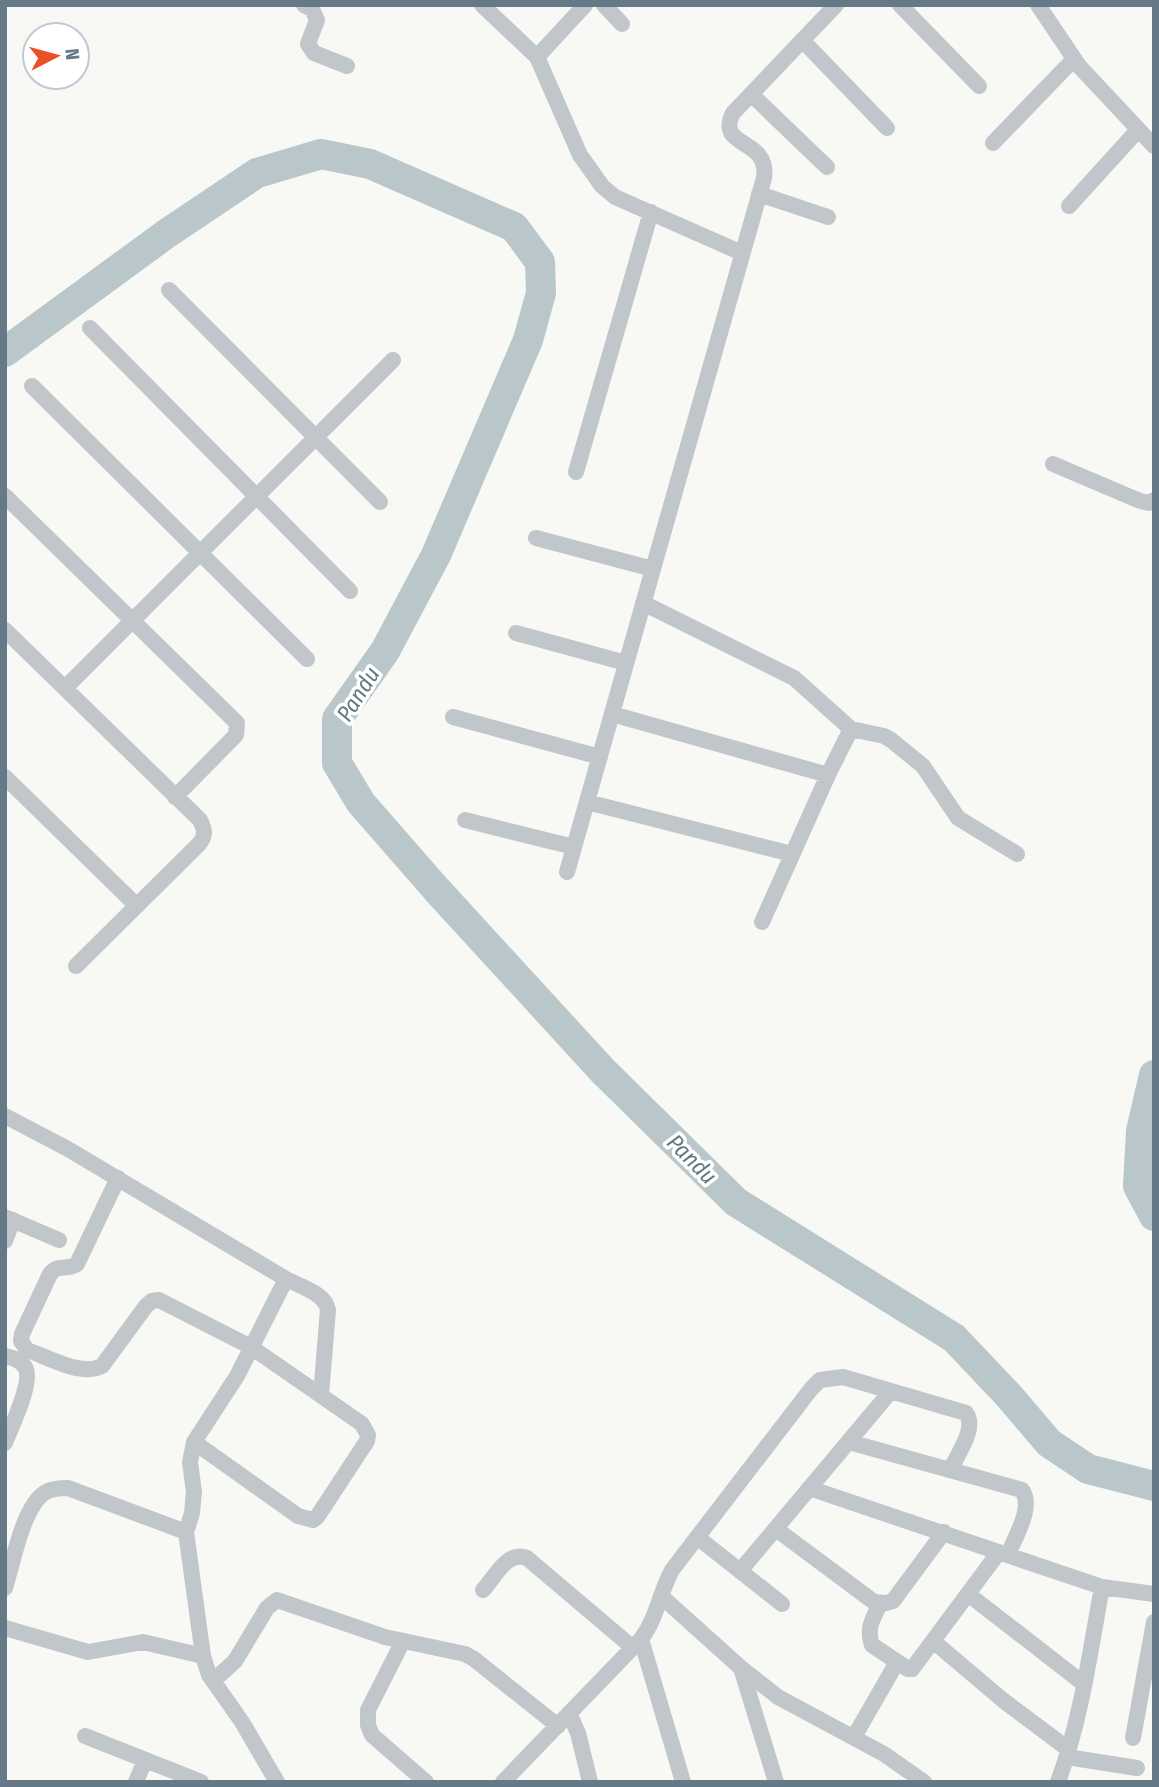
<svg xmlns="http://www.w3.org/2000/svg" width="1159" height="1787" font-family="'Fira Sans Condensed',sans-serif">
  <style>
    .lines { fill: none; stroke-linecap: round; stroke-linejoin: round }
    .river { stroke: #b9c6ca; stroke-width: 30 }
    .minor { stroke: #c1c6ca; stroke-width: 16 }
    .labels { text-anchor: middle; stroke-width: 7; stroke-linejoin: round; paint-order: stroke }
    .water-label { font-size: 23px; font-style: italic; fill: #627a83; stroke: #fff }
  </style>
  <rect width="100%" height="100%" fill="#f8f8f5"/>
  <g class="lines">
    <path class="river" d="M5 352 166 234 257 173 321 154 370 164 514 227 540 262 541 293 528 340 436 555 385 651 337 719V763L361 803 437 890 603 1071 736 1202 954 1338 1009 1396 1049 1443 1088 1469 1154 1486
      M1154 1075 1141 1131 1138 1186 1154 1216"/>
    <path class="minor" d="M304 5 312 9 317 20 308 44 314 53 347 66
      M482 5 537 57 580 155 602 186 615 197 742 253
      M604 5 622 24
      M900 5 979 86
      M1038 5 1079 66 1154 146
      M802 40 887 128
      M537 57 585 5
      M751 94 827 167
      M993 143 1074 59
      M759 194 828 217
      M1069 206 1138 130
      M169 290 380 502
      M90 328 350 591
      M32 386 307 659
      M1053 464 1140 501 1149 503 1154 500
      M576 472 651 212
      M5 496 237 723 236 735 175 797
      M536 538 653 569
      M643 603 794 678 851 729 828 775
      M5 630 200 820C205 830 206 835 199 844L76 966
      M516 633 626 663
      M65 688 393 360
      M612 714 828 775 762 922
      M453 717 600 757
      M851 729 884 736 891 740 923 766 958 818 1017 854
      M5 777 137 906
      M587 802 792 854
      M465 820 574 847
      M567 872 764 178C770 137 715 149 733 113L836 5
      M5 1116 68 1149 286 1279 237 1376 194 1442 190 1462 194 1492 192 1513 186 1532 203 1656 209 1675 242 1722 277 1782
      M118 1178 77 1264C67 1271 58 1263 50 1274L22 1334 21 1341 27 1350C49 1357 81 1377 102 1366L146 1306 152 1301 159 1300 251 1347 362 1424 368 1435 367 1441 317 1517 313 1520 298 1516 194 1442
      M5 1217 59 1240
      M5 1241 13 1220
      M286 1279C301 1287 325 1293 328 1310L321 1395
      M5 1356C13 1358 20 1360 25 1367 34 1381 11 1427 5 1443
      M849 1442 1022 1490C1034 1508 1015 1536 1008 1555
      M809 1488 1102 1587C1090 1652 1081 1720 1058 1782
      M776 1529 874 1602 886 1603 893 1601 944 1532
      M697 1537 782 1604
      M740 1571 891 1391
      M1102 1587 1154 1594
      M5 1588C13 1563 23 1505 46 1492 53 1488 61 1488 68 1488L186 1532
      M483 1590C495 1577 507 1550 527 1558L632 1647
      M968 1594 1084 1684
      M661 1596 741 1668 778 1697 884 1754 924 1782
      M880 1604C873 1618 866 1629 872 1645L908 1669H912L999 1552
      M5 1628 88 1652 143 1642 203 1656
      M641 1639 683 1782
      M403 1641 368 1710V1725L372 1735 426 1782
      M933 1641 1004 1701 1068 1749
      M741 1668 776 1782
      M213 1681 235 1661 267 1608 277 1600 385 1637 465 1654 474 1659 558 1726
      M569 1713 578 1733 590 1782
      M85 1736 201 1782
      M854 1737 897 1662
      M1133 1738 1154 1622
      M1067 1757 1137 1768
      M136 1782 145 1760
      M503 1782 641 1639C657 1618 660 1592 672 1570L811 1389 820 1380 843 1377 966 1413C977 1428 958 1453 951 1469"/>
  </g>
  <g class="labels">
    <g class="water-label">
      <text transform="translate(358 694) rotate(-58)" y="8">Pandu</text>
      <text transform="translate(692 1159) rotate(45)" y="8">Pandu</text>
    </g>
  </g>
  <rect width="1159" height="1787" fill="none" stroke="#667987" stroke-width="14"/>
  <g transform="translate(56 56) rotate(84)"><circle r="33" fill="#ffffff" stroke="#c2c9cf" stroke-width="2"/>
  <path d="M0-5L12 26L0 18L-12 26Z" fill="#ea5024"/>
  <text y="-10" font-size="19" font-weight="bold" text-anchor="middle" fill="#667987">N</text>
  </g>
</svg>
